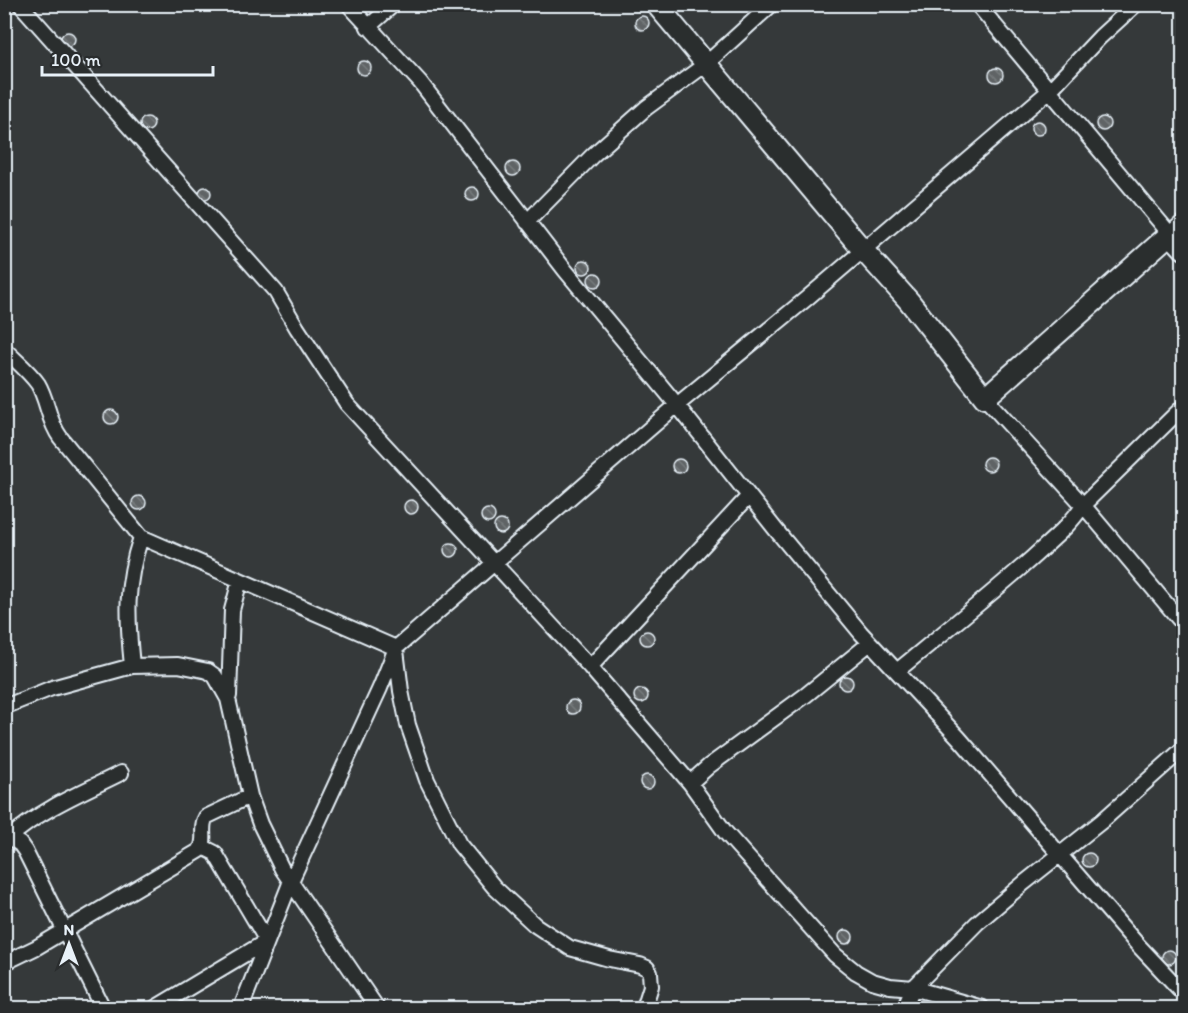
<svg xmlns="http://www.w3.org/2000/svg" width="1188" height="1013" font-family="Itim,sans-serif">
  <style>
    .building { fill: url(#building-back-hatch); stroke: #e8f1f8; stroke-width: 1.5 }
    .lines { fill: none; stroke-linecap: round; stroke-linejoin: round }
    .street-casing { stroke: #e8f1f8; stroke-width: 18 }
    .secondary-casing { stroke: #e8f1f8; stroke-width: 24 }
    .street { stroke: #2a2d2e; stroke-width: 14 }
    .secondary { stroke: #2a2d2e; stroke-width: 20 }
  </style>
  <defs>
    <pattern id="building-back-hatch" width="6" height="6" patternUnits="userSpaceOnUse" patternTransform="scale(1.5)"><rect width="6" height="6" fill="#5f6365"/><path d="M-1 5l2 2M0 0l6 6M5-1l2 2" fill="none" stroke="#767a7c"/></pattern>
  </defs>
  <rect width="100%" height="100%" fill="#35393a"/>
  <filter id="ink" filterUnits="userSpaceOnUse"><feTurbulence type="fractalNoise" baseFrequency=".0167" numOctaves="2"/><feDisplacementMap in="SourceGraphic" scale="12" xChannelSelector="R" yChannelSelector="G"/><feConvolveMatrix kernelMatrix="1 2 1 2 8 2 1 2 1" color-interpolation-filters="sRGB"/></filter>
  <g filter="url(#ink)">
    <path class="building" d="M635 23a7 7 0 1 1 14 0a7 7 0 1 1-14 0Z
      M61 39a7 7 0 1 1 14 0a7 7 0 1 1-14 0Z
      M357 68a7 7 0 1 1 14 0a7 7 0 1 1-14 0Z
      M989 75a7 7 0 1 1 14 0a7 7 0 1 1-14 0Z
      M140 124a7 7 0 1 1 14 0a7 7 0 1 1-14 0Z
      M1096 124a7 7 0 1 1 14 0a7 7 0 1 1-14 0Z
      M1031 128a7 7 0 1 1 14 0a7 7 0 1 1-14 0Z
      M506 169a7 7 0 1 1 14 0a7 7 0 1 1-14 0Z
      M199 193a6 6 0 1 1 12 0a6 6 0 1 1-12 0Z
      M465 194a7 7 0 1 1 14 0a7 7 0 1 1-14 0Z
      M577 267a7 7 0 1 1 14 0a7 7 0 1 1-14 0Z
      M588 280a7 7 0 1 1 14 0a7 7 0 1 1-14 0Z
      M104 417a7 7 0 1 1 14 0a7 7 0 1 1-14 0Z
      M982 464a7 7 0 1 1 14 0a7 7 0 1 1-14 0Z
      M672 466a7 7 0 1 1 14 0a7 7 0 1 1-14 0Z
      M132 503a7 7 0 1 1 14 0a7 7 0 1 1-14 0Z
      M404 507a7 7 0 1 1 14 0a7 7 0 1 1-14 0Z
      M481 516a7 7 0 1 1 14 0a7 7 0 1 1-14 0Z
      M494 527a7 7 0 1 1 14 0a7 7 0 1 1-14 0Z
      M444 550a7 7 0 1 1 14 0a7 7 0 1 1-14 0Z
      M640 638a7 7 0 1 1 14 0a7 7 0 1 1-14 0Z
      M839 683a7 7 0 1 1 14 0a7 7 0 1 1-14 0Z
      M634 696a7 7 0 1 1 14 0a7 7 0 1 1-14 0Z
      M566 707a7 7 0 1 1 14 0a7 7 0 1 1-14 0Z
      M640 782a7 7 0 1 1 14 0a7 7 0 1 1-14 0Z
      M1082 860a7 7 0 1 1 14 0a7 7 0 1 1-14 0Z
      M839 937a7 7 0 1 1 14 0a7 7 0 1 1-14 0Z
      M1162 957a7 7 0 1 1 14 0a7 7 0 1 1-14 0Z"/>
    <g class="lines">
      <g class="street-casing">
        <path id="street" d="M20 4 276 292 297 328 347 404 590 667 690 783 725 832 835 955 856 972 872 981 890 986 913 988 982 1008
          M348 4 420 82 565 270 677 405 776 530 861 633 959 738 1137 944 1184 994
          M977 4 1170 234 1184 221
          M368 27 394 4
          M527 222 593 155 646 108 706 64 772 4
          M4 349C15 360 29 371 38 384 48 401 48 421 60 437L141 537 396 648
          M985 398 1083 505 1184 625
          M396 650 401 691 408 725 427 780 459 844 494 887 535 925 570 948 609 959 640 965 647 968 650 973 651 986 644 1008
          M132 666C127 617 125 585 141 537
          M590 667 749 496
          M897 671C942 634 988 597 1032 558 1050 541 1070 526 1083 505L1184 406
          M229 696 232 610 240 580
          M4 707 52 688 132 666 178 665 208 671 215 676 228 699 250 796 260 824 282 869 377 1008
          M690 783 709 766 806 695 870 643
          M4 834 20 844 25 851 103 1008
          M9 838C41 809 83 792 121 773
          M4 963 37 947 199 851C208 841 199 828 206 817L250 796
          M155 1008 267 941 215 853 203 847
          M241 1008 291 881 380 688 396 648 677 405 806 299 1049 91 1100 37 1136 4
          M904 1008 913 988 977 923 1024 883 1102 821 1184 748"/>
      </g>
      <g class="secondary-casing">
        <path id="secondary" d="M656 4 862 249 909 301 985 398 1170 234 1184 249"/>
      </g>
      <use href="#street" class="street"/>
      <use href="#secondary" class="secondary"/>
    </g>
  </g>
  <rect width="1188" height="1013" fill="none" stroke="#2a2d2e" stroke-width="24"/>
  <rect x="12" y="12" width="1164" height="989" fill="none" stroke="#e8f1f8" stroke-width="2" filter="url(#ink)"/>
  <g transform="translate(69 944)" stroke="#2a2d2e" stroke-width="4.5" paint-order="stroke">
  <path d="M0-4.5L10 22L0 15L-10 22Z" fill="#e8f1f8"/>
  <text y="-9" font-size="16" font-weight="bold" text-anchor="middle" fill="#e8f1f8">N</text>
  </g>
  <path d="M42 66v9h171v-9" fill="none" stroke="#e8f1f8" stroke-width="3"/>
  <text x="51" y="66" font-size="18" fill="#e8f1f8" stroke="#2a2d2e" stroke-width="4.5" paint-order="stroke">100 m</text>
</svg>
